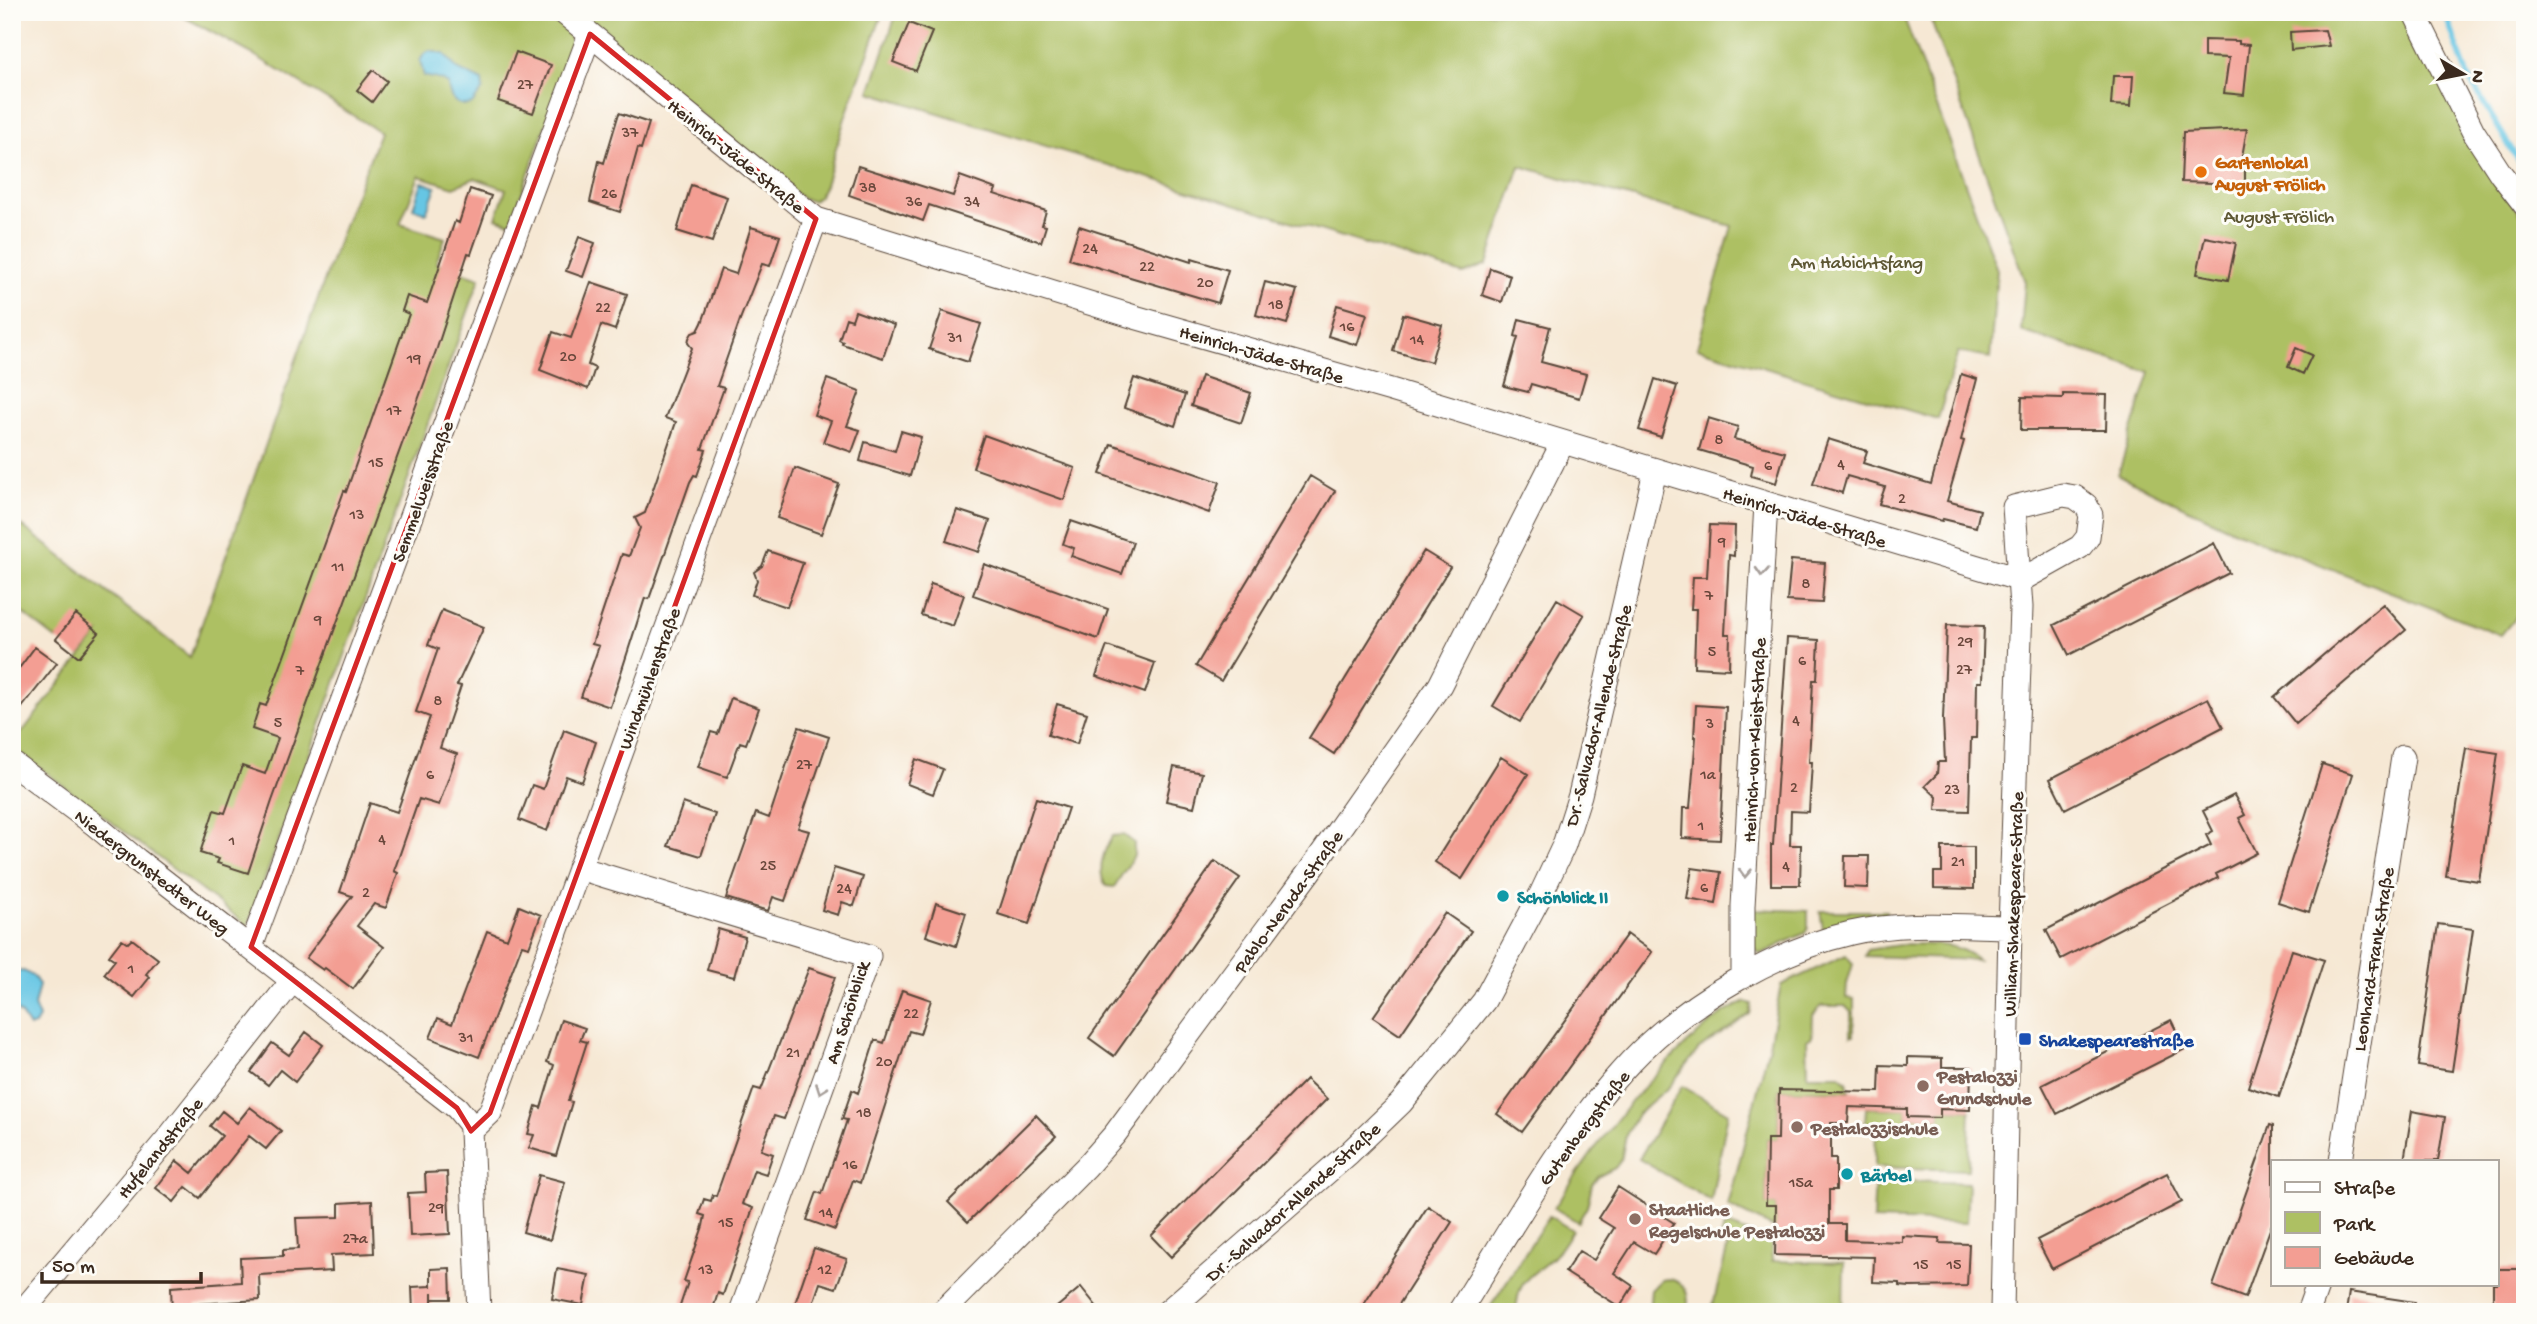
<svg xmlns="http://www.w3.org/2000/svg" width="2537" height="1324" font-family="'Gochi Hand',sans-serif">
  <style>
    .green { fill: #adc063; stroke: #747540; stroke-width: 2 }
    .water { fill: #66c6e4; stroke: #507881; stroke-width: 2 }
    .lines { fill: none; stroke-linecap: round; stroke-linejoin: round }
    .stream { stroke: #66c6e4; stroke-width: 6 }
    .building { fill: #f39e93 }
    .minor-casing { stroke: #574639; stroke-width: 25 }
    .minor { stroke: #fff; stroke-width: 23 }
    .oneway { stroke: #a79f9a }
    .marked { fill: none; stroke: #d62828; stroke-width: 5; stroke-linejoin: round }
    .food-dot { fill: #e8710a; stroke: #fdfcf7; stroke-width: 2.5 }
    .culture-dot { fill: #0f9aa8; stroke: #fdfcf7; stroke-width: 2.5 }
    .transit-dot { fill: #1a4fb4; stroke: #fdfcf7; stroke-width: 2.5 }
    .education-dot { fill: #8d6e63; stroke: #fdfcf7; stroke-width: 2.5 }
    .labels { text-anchor: middle; stroke-width: 6; stroke-linejoin: round; paint-order: stroke }
    .number-label { font-size: 16px; fill: #69473b }
    .street-label { font-size: 19px; fill: #3b2a1e; stroke: #fdfcf7 }
    .food-label { font-size: 19px; font-weight: bold; fill: #c56008; stroke: #fdfcf7; text-anchor: start }
    .park-label { font-size: 19px; fill: #5d5733; stroke: #fdfcf7 }
    .culture-label { font-size: 19px; font-weight: bold; fill: #0d838f; stroke: #fdfcf7; text-anchor: start }
    .transit-label { font-size: 19px; font-weight: bold; fill: #164399; stroke: #fdfcf7; text-anchor: start }
    .education-label { font-size: 19px; font-weight: bold; fill: #785e54; stroke: #fdfcf7; text-anchor: start }
  </style>
  <rect width="100%" height="100%" fill="#fdfcf7"/>
  <filter id="ink" filterUnits="userSpaceOnUse"><feTurbulence type="fractalNoise" baseFrequency=".0143" numOctaves="2"/><feDisplacementMap in="SourceGraphic" scale="14" xChannelSelector="R" yChannelSelector="G"/><feConvolveMatrix kernelMatrix="1 2 1 2 8 2 1 2 1" color-interpolation-filters="sRGB"/></filter>
  <filter id="wash" filterUnits="userSpaceOnUse"><feTurbulence type="fractalNoise" baseFrequency=".00686" numOctaves="4" result="noise"/><feDisplacementMap in="SourceGraphic" scale="28" xChannelSelector="R" yChannelSelector="G"/><feGaussianBlur stdDeviation="1.57" result="paint"/><feColorMatrix in="noise" values="0 0 0 0 0 0 0 0 0 0 0 0 0 0 0 0 0 1.4 0 .05"/><feComposite in="paint" operator="in"/></filter>
  <g filter="url(#wash)">
    <rect width="100%" height="100%" fill="#f6e8d4"/>
    <path class="green" d="M175 12H549C565 24 573 32 571 53L511 223 496 218 506 189 475 178 454 187 419 176 400 224 445 238 436 263 480 278 248 926 14 748 13 744 99 633 56 639 12 605V562L14 559 12 557V518L190 657 342 231 380 132 254 55Z
      M578 12H883L845 118 825 185 819 196 813 201 803 199Z
      M897 12H1902L1997 270 1990 358 1958 352 1938 419 1697 348 1732 226 1520 166 1487 264 1463 274 870 92Z
      M1928 12H2404L2493 181 2525 220V606L2501 635 2237 532 2118 475 2150 372 2021 331 2025 282Z
      M1124 835 1134 843V856L1114 887 1106 886C1096 871 1104 850 1112 836Z
      M1751 909 1808 911V928L1805 933 1761 954 1753 948Z
      M1820 911H1886L1887 915 1823 929Z
      M1906 944C1934 945 1955 941 1978 960L1865 956 1867 950Z
      M1846 955 1853 964 1847 984 1846 998 1854 999V1035L1851 1036V1012L1845 1006H1821L1813 1015 1812 1037 1807 1040 1808 1075H1840L1847 1081 1849 1091 1779 1090 1778 1139H1767L1766 1204 1776 1205V1229L1728 1206 1768 1050 1781 985Z
      M1745 1002 1752 1004 1750 1014 1699 1049 1669 1087 1637 1114 1626 1135 1621 1160 1615 1168 1599 1176 1592 1184 1587 1207 1578 1222 1554 1208C1594 1148 1634 1091 1688 1043 1708 1025 1719 1013 1745 1002Z
      M1682 1086 1728 1113 1711 1201 1639 1159Z
      M1866 1108 1907 1109V1117L1940 1118V1109L1970 1110 1968 1170 1875 1167 1876 1123H1865Z
      M1875 1180 1968 1183 1966 1223 1873 1220Z
      M1549 1216 1572 1230C1566 1240 1560 1250 1552 1258 1530 1278 1518 1277 1516 1312H1487Z
      M1724 1226 1733 1227 1771 1242 1772 1261 1844 1263 1843 1312H1711L1728 1246 1719 1245Z
      M1668 1279C1687 1282 1690 1295 1687 1312H1649L1651 1290 1661 1280Z"/>
    <path class="water" d="M430 51 444 54 457 69 482 81 483 89 472 104C456 108 449 99 448 84L442 80 424 76 420 61 424 54Z
      M422 182 436 187 426 213 413 208Z
      M24 971 34 977 39 985 34 1006 39 1018 35 1025 29 1027 22 1016 12 1006V972Z"/>
    <g class="lines">
      <path class="stream" d="M2445 12 2467 75 2525 172"/>
    </g>
    <g id="blocks">
      <path class="building" d="M909 23 932 32 916 71 893 62Z
        M2325 30 2329 46 2291 50 2290 32Z
        M2204 40 2239 41V44L2249 45 2244 95 2224 93 2229 58 2204 57Z
        M516 52 551 65 533 113 498 101Z
        M373 70 387 81 372 102 357 90Z
        M2113 76H2133L2131 106 2111 105Z
        M619 113 649 123 641 149 638 148 620 212 590 202 599 161 604 163Z
        M2247 129 2241 162 2245 163V184L2181 182 2183 132Z
        M858 166 953 196 960 176 996 189 994 194 1046 211 1042 225 1046 226 1041 242 929 205 923 221 849 195Z
        M691 185 727 197 712 242 677 231Z
        M470 189 491 196 471 254 468 253 437 348 272 801 248 873 217 863 219 859 200 853 214 810 225 813 242 766 265 774 278 738 252 729 260 704 266 706 344 491 346 492 409 314 402 311 407 296 427 303 455 221 459 223Z
        M1079 226 1191 262 1192 259 1228 270 1218 303 1069 259Z
        M751 227 780 236 770 266 762 264 741 317 717 386 724 388 702 449 706 450 697 476 694 475 690 482 649 599 645 598 610 707 581 697 599 646 592 644 622 554 629 556 640 528 635 518 645 513 676 422 665 418 692 348 688 343 689 338 692 333 698 331 702 323 721 269 736 274Z
        M579 237 595 243 583 277 566 271Z
        M2205 237 2236 243 2228 280 2197 274Z
        M1490 268 1510 275 1502 302 1482 295Z
        M591 282 627 294 615 330 601 325 588 365 595 368 588 389 540 370 553 332 571 338Z
        M1265 282 1297 290 1287 324 1256 315Z
        M1337 305 1367 314 1357 345 1328 336Z
        M855 311 894 325 883 358 842 344 843 342 839 340 846 318 852 320Z
        M942 311 981 324 968 362 929 349Z
        M1403 314 1442 325 1431 362 1393 351Z
        M1519 319 1550 327 1541 362 1586 374 1579 398 1531 384 1528 392 1504 386 1518 337 1515 336Z
        M2296 348 2312 355 2303 374 2288 367Z
        M1961 374 1977 379 1961 440 1964 441 1947 501 1980 510 1976 527 1943 519 1942 521 1879 504 1885 487 1847 476 1842 493 1813 484 1828 439 1867 451 1863 463 1931 484Z
        M1201 376 1251 393 1241 423 1191 406Z
        M1134 378 1185 395 1175 426 1124 408Z
        M827 379 860 391 847 426 860 430 852 452 823 442 831 421 814 415Z
        M1655 379 1677 386 1661 437 1639 430Z
        M2063 394 2107 395 2106 430H2021L2022 397 2063 398Z
        M1708 418 1738 427 1734 439 1785 452 1776 483 1751 476 1753 466 1699 450Z
        M901 431 921 437 910 476 860 461 865 442 895 451Z
        M984 435 1075 468 1064 500 973 468Z
        M1111 444 1220 482 1209 513 1100 474Z
        M795 468 839 484 821 534 777 518Z
        M1310 476 1335 491 1221 681 1196 666Z
        M957 510 990 521 979 552 946 541Z
        M1071 521 1133 542 1122 574 1071 556 1074 548 1063 544Z
        M1710 525 1735 526 1734 556 1729 555 1725 634H1730L1729 669 1694 667 1696 609H1691L1693 577H1707Z
        M2214 543 2229 573 2069 655 2054 625Z
        M768 551 803 563 787 607 752 595 757 580 754 572 762 566Z
        M1424 551 1450 567 1334 754 1309 738Z
        M1791 560 1825 563 1822 603 1787 601Z
        M984 564 1108 609 1098 639 973 595Z
        M931 584 964 595 953 626 921 615Z
        M1557 599 1584 615 1520 722 1493 706Z
        M2383 604 2406 630 2296 724 2274 697Z
        M442 610 484 627 457 685 461 686 440 748 457 754 439 805 419 799 394 871 398 873 386 908 374 904 357 926 384 947 353 989 325 968 323 970 306 958 352 896 340 892 370 803 397 812 430 717 416 712 438 649 428 645Z
        M76 614 99 633 79 657 56 639Z
        M1947 625 1984 626 1982 682H1977L1976 738H1971L1969 811 1936 810 1937 797 1925 786 1937 774 1938 762H1945L1943 719Z
        M1787 638 1819 640 1817 680H1813L1809 762H1812L1809 812 1791 811 1790 845H1801L1800 885H1771V845H1773Z
        M1107 646 1155 663 1145 693 1096 676Z
        M35 647 57 663 12 720V661L20 667Z
        M731 698 759 708 746 744 740 742 727 777 698 767 711 732 718 734Z
        M2208 698 2223 727 2065 809 2050 779Z
        M1057 704 1087 713 1077 744 1048 735Z
        M1696 705 1726 707 1720 840 1682 838 1683 808H1690L1696 737H1694Z
        M799 727 829 737 798 828 809 831 785 901 773 897 768 911 726 898 756 813 769 818Z
        M564 730 596 742 582 782 566 776 547 831 519 820 532 785 543 789Z
        M2466 748 2498 753 2479 881 2446 876Z
        M1501 757 1528 774 1462 879 1435 862Z
        M916 759 943 769 933 794 907 784Z
        M2322 764 2353 774 2309 912 2278 902Z
        M1174 767 1202 773 1194 807 1166 801Z
        M2234 795 2245 815 2239 818 2257 853 2216 874 2218 878 2061 959 2046 930 2211 845 2206 835 2213 831 2203 811Z
        M1036 798 1068 808 1029 924 998 914Z
        M683 803 715 814 701 856 668 846Z
        M1942 847H1974V889L1934 888V872H1942Z
        M1845 856H1869L1868 888 1844 887Z
        M1215 861 1240 878 1114 1056 1089 1038Z
        M834 868 863 877 854 906 842 902 838 915 822 910Z
        M1692 868 1721 872 1716 904 1687 899Z
        M936 903 966 913 956 946 926 936Z
        M519 906 541 915 529 947 522 945 479 1057 430 1038 438 1018 452 1024 487 931 507 939Z
        M1445 913 1471 931 1400 1035 1373 1017Z
        M2438 924 2473 929 2452 1071 2418 1066Z
        M718 929 745 937 734 977 707 970Z
        M1627 934 1652 952 1522 1132 1497 1114Z
        M122 939 128 943 132 939 158 959 146 974 150 977 134 997 104 974 115 960 109 956Z
        M2292 950 2324 960 2279 1097 2248 1087Z
        M809 968 835 977 784 1119 774 1116 761 1150 773 1154 766 1174 754 1170 742 1204 753 1208 723 1295 718 1293 712 1312H678L688 1282 684 1281 703 1226 705 1216 699 1214 704 1199 711 1201 713 1195 716 1196 754 1088 761 1090Z
        M902 990 931 1000 920 1034 909 1031 860 1183 853 1180 835 1230 807 1220 817 1192 822 1194 847 1120 842 1119 852 1090 858 1093 875 1040 884 1043Z
        M561 1020 585 1028 580 1040 587 1042 568 1101 572 1102 556 1156 529 1148 534 1135 528 1134 536 1106 541 1108 554 1065 547 1062Z
        M2171 1020 2185 1049 2057 1114 2042 1085Z
        M306 1032 323 1045 295 1082 280 1070 268 1085 251 1072 272 1043 289 1055Z
        M1908 1057 1942 1058V1067H1971L1970 1110 1940 1109V1118L1907 1117V1109L1849 1107 1848 1123H1831V1158H1836V1190H1829V1224H1845V1240L1902 1242V1236L1940 1238 1939 1243 1969 1244 1967 1286 1910 1287 1900 1286V1283L1873 1282 1874 1257 1775 1255 1776 1205H1766L1767 1139H1778L1779 1090 1879 1092 1880 1065 1908 1066Z
        M1306 1079 1327 1099 1171 1257 1151 1236Z
        M250 1107 281 1131 266 1149 249 1136 200 1198 186 1187 174 1202 156 1188 177 1161 192 1173 222 1136 210 1126 222 1111 237 1123Z
        M2412 1111 2445 1117 2438 1161H2404Z
        M1036 1115 1056 1136 968 1222 948 1202Z
        M2270 1125 2273 1126V1221L2245 1298 2213 1286Z
        M447 1172 450 1234 410 1236 408 1193 426 1192 425 1173Z
        M2167 1173 2182 1202 2052 1269 2037 1240Z
        M539 1175 565 1182 550 1240 523 1232Z
        M1618 1187 1674 1223 1654 1254 1634 1242 1614 1273 1633 1286 1620 1307 1565 1272 1579 1251 1594 1260 1614 1228 1598 1218Z
        M372 1201 374 1253 331 1255 332 1271 259 1275 260 1300 196 1304V1312H172L171 1287 241 1282 240 1258 283 1256V1250L298 1249 296 1218 339 1217V1203Z
        M1428 1206 1452 1222 1394 1312H1359Z
        M814 1248 847 1259 836 1288 820 1283 810 1312H792Z
        M450 1268 451 1299H432V1292V1312H413L412 1287 431 1286V1269Z
        M557 1269 589 1275 583 1305 552 1299Z
        M2497 1269H2525V1312H2493V1284H2497Z
        M1081 1287 1101 1312H1051Z
        M2349 1292 2415 1302 2414 1312H2346Z"/>
    </g>
  </g>
  <g filter="url(#ink)">
    <use href="#blocks" fill-opacity="0" stroke="#574639" stroke-width="2"/>
    <g class="lines">
      <g class="minor-casing">
        <path id="minor" d="M563 12 816 219 1138 318 1391 390 2021 580
          M2414 12 2473 131 2501 174 2525 205
          M12 763 94 824 137 860 457 1108 470 1124 471 1131 479 1312
          M579 868 869 956 741 1312
          M251 947 590 34
          M1743 977V906L1766 504
          M471 1131 490 1113 816 219
          M2341 1161 2403 757
          M22 1312 169 1137 293 980
          M942 1312 1086 1167 1115 1134 1309 872 1440 685 1563 442
          M1167 1312 1349 1153 1401 1103 1484 1001 1541 894 1564 845 1580 795 1655 471
          M1459 1312C1512 1228 1570 1121 1641 1051 1694 999 1778 950 1851 933 1903 921 1957 926 2010 927
          M2002 1312 2010 927 2021 607 2014 507 2063 495 2075 497 2086 505 2091 515 2088 537 2080 547 2021 580
          M2308 1312 2318 1284"/>
      </g>
      <use href="#minor" class="minor"/>
    </g>
    <defs><path id="oneway-chevron" d="M-2-3.5L2.5 0L-2 3.5" fill="none" stroke-width="1.6" stroke-linecap="round" stroke-linejoin="round" transform="scale(1.75)"/></defs>
    <g class="oneway">
      <use href="#oneway-chevron" transform="translate(1762 572) rotate(93)"/>
      <use href="#oneway-chevron" transform="translate(1745 873) rotate(93)"/>
      <use href="#oneway-chevron" transform="translate(821 1089) rotate(110)"/>
    </g>
  </g>
  <path class="marked" d="M590 34 816 219 490 1113 471 1131 457 1108 251 947Z"/>
  <circle class="food-dot" cx="2201" cy="172" r="7"/>
  <g class="culture-dot">
    <circle cx="1503" cy="896" r="7"/>
    <circle cx="1847" cy="1174" r="7"/>
  </g>
  <rect class="transit-dot" x="2018" y="1032" width="14" height="14" rx="3.5"/>
  <g class="education-dot">
    <circle cx="1923" cy="1086" r="7"/>
    <circle cx="1797" cy="1127" r="7"/>
    <circle cx="1635" cy="1219" r="7"/>
  </g>
  <g class="labels">
    <g class="number-label">
      <text x="525" y="89">27</text>
      <text x="630" y="137">37</text>
      <text x="868" y="192">38</text>
      <text x="609" y="198">26</text>
      <text x="914" y="206">36</text>
      <text x="972" y="206">34</text>
      <text x="1090" y="253">24</text>
      <text x="1147" y="271">22</text>
      <text x="1205" y="287">20</text>
      <text x="1276" y="309">18</text>
      <text x="603" y="312">22</text>
      <text x="1347" y="331">16</text>
      <text x="955" y="342">31</text>
      <text x="1417" y="344">14</text>
      <text x="568" y="361">20</text>
      <text x="414" y="363">19</text>
      <text x="394" y="415">17</text>
      <text x="1719" y="444">8</text>
      <text x="376" y="467">15</text>
      <text x="1841" y="469">4</text>
      <text x="1768" y="470">6</text>
      <text x="1902" y="503">2</text>
      <text x="357" y="519">13</text>
      <text x="1722" y="546">9</text>
      <text x="338" y="571">11</text>
      <text x="1806" y="588">8</text>
      <text x="1709" y="600">7</text>
      <text x="318" y="624">9</text>
      <text x="1965" y="646">29</text>
      <text x="1712" y="656">5</text>
      <text x="1802" y="665">6</text>
      <text x="1964" y="674">27</text>
      <text x="300" y="675">7</text>
      <text x="438" y="705">8</text>
      <text x="1796" y="725">4</text>
      <text x="278" y="727">5</text>
      <text x="1710" y="728">3</text>
      <text x="804" y="769">27</text>
      <text x="430" y="779">6</text>
      <text x="1708" y="779">1a</text>
      <text x="1794" y="792">2</text>
      <text x="1952" y="794">23</text>
      <text x="1701" y="830">1</text>
      <text x="382" y="844">4</text>
      <text x="232" y="845">1</text>
      <text x="1958" y="866">21</text>
      <text x="768" y="870">25</text>
      <text x="1786" y="871">4</text>
      <text x="1704" y="892">6</text>
      <text x="844" y="893">24</text>
      <text x="366" y="897">2</text>
      <text x="131" y="973">1</text>
      <text x="911" y="1018">22</text>
      <text x="466" y="1042">31</text>
      <text x="793" y="1057">21</text>
      <text x="884" y="1066">20</text>
      <text x="864" y="1117">18</text>
      <text x="850" y="1169">16</text>
      <text x="1801" y="1187">15a</text>
      <text x="436" y="1212">29</text>
      <text x="826" y="1217">14</text>
      <text x="726" y="1227">15</text>
      <text x="355" y="1243">27a</text>
      <text x="1921" y="1269">15</text>
      <text x="1954" y="1269">15</text>
      <text x="706" y="1274">13</text>
      <text x="825" y="1274">12</text>
    </g>
    <g class="street-label">
      <text transform="translate(737 155) rotate(39)" y="7">Heinrich-Jäde-Straße</text>
      <text transform="translate(1262 353) rotate(16)" y="7">Heinrich-Jäde-Straße</text>
      <text transform="translate(421 491) rotate(-70)" y="7">Semmelweisstraße</text>
      <text transform="translate(1805 516) rotate(17)" y="7">Heinrich-Jäde-Straße</text>
      <text transform="translate(648 678) rotate(-70)" y="7">Windmühlenstraße</text>
      <text transform="translate(1597 715) rotate(-76)" y="7">Dr.-Salvador-Allende-Straße</text>
      <text transform="translate(1753 740) rotate(-87)" y="7">Heinrich-von-Kleist-Straße</text>
      <text transform="translate(153 871) rotate(38)" y="7">Niedergrunstedter Weg</text>
      <text transform="translate(1287 901) rotate(-54)" y="7">Pablo-Neruda-Straße</text>
      <text transform="translate(2012 904) rotate(-88)" y="7">William-Shakespeare-Straße</text>
      <text transform="translate(2372 959) rotate(-81)" y="7">Leonhard-Frank-Straße</text>
      <text transform="translate(846 1012) rotate(-72)" y="7">Am Schönblick</text>
      <text transform="translate(1583 1127) rotate(-53)" y="7">Gutenbergstraße</text>
      <text transform="translate(159 1147) rotate(-51)" y="7">Hufelandstraße</text>
      <text transform="translate(1292 1201) rotate(-42)" y="7">Dr.-Salvador-Allende-Straße</text>
    </g>
    <g class="food-label">
      <text x="2215" y="168">Gartenlokal<tspan x="2215" dy="22">August Frölich</tspan></text>
    </g>
    <g class="park-label">
      <text x="2279" y="222">August Frölich</text>
      <text x="1857" y="268">Am Habichtsfang</text>
    </g>
    <g class="culture-label">
      <text x="1517" y="903">Schönblick II</text>
      <text x="1861" y="1181">Bärbel</text>
    </g>
    <g class="transit-label">
      <text x="2039" y="1046">Shakespearestraße</text>
    </g>
    <g class="education-label">
      <text x="1937" y="1082">Pestalozzi<tspan x="1937" dy="22">Grundschule</tspan></text>
      <text x="1811" y="1134">Pestalozzischule</text>
      <text x="1649" y="1215">Staatliche<tspan x="1649" dy="22">Regelschule Pestalozzi</tspan></text>
    </g>
  </g>
  <rect width="2537" height="1324" fill="none" stroke="#fdfcf7" stroke-width="42"/>
  <rect x="2271" y="1160" width="228" height="126" fill="#fdfcf7" stroke="#afa8a0" stroke-width="2"/>
  <rect x="2285" y="1182" width="35" height="10" fill="#ffffff" stroke="#afa8a0" stroke-width="2"/>
  <text x="2334" y="1194" font-size="21" fill="#3b2a1e">Straße</text>
  <rect x="2285" y="1212" width="35" height="21" fill="#adc063" stroke="#afa8a0" stroke-width="2"/>
  <text x="2334" y="1230" font-size="21" fill="#3b2a1e">Park</text>
  <rect x="2285" y="1247" width="35" height="21" fill="#f39e93" stroke="#afa8a0" stroke-width="2"/>
  <text x="2334" y="1264" font-size="21" fill="#3b2a1e">Gebäude</text>
  <g transform="translate(2463 74) rotate(100)" stroke="#fdfcf7" stroke-width="5" paint-order="stroke">
  <path d="M0-5L12 26L0 18L-12 26Z" fill="#3b2a1e"/>
  <text y="-10" font-size="19" font-weight="bold" text-anchor="middle" fill="#3b2a1e">N</text>
  </g>
  <path d="M42 1272v10h159v-10" fill="none" stroke="#3b2a1e" stroke-width="3.5"/>
  <text x="52" y="1272" font-size="21" fill="#3b2a1e" stroke="#fdfcf7" stroke-width="5" paint-order="stroke">50 m</text>
</svg>
